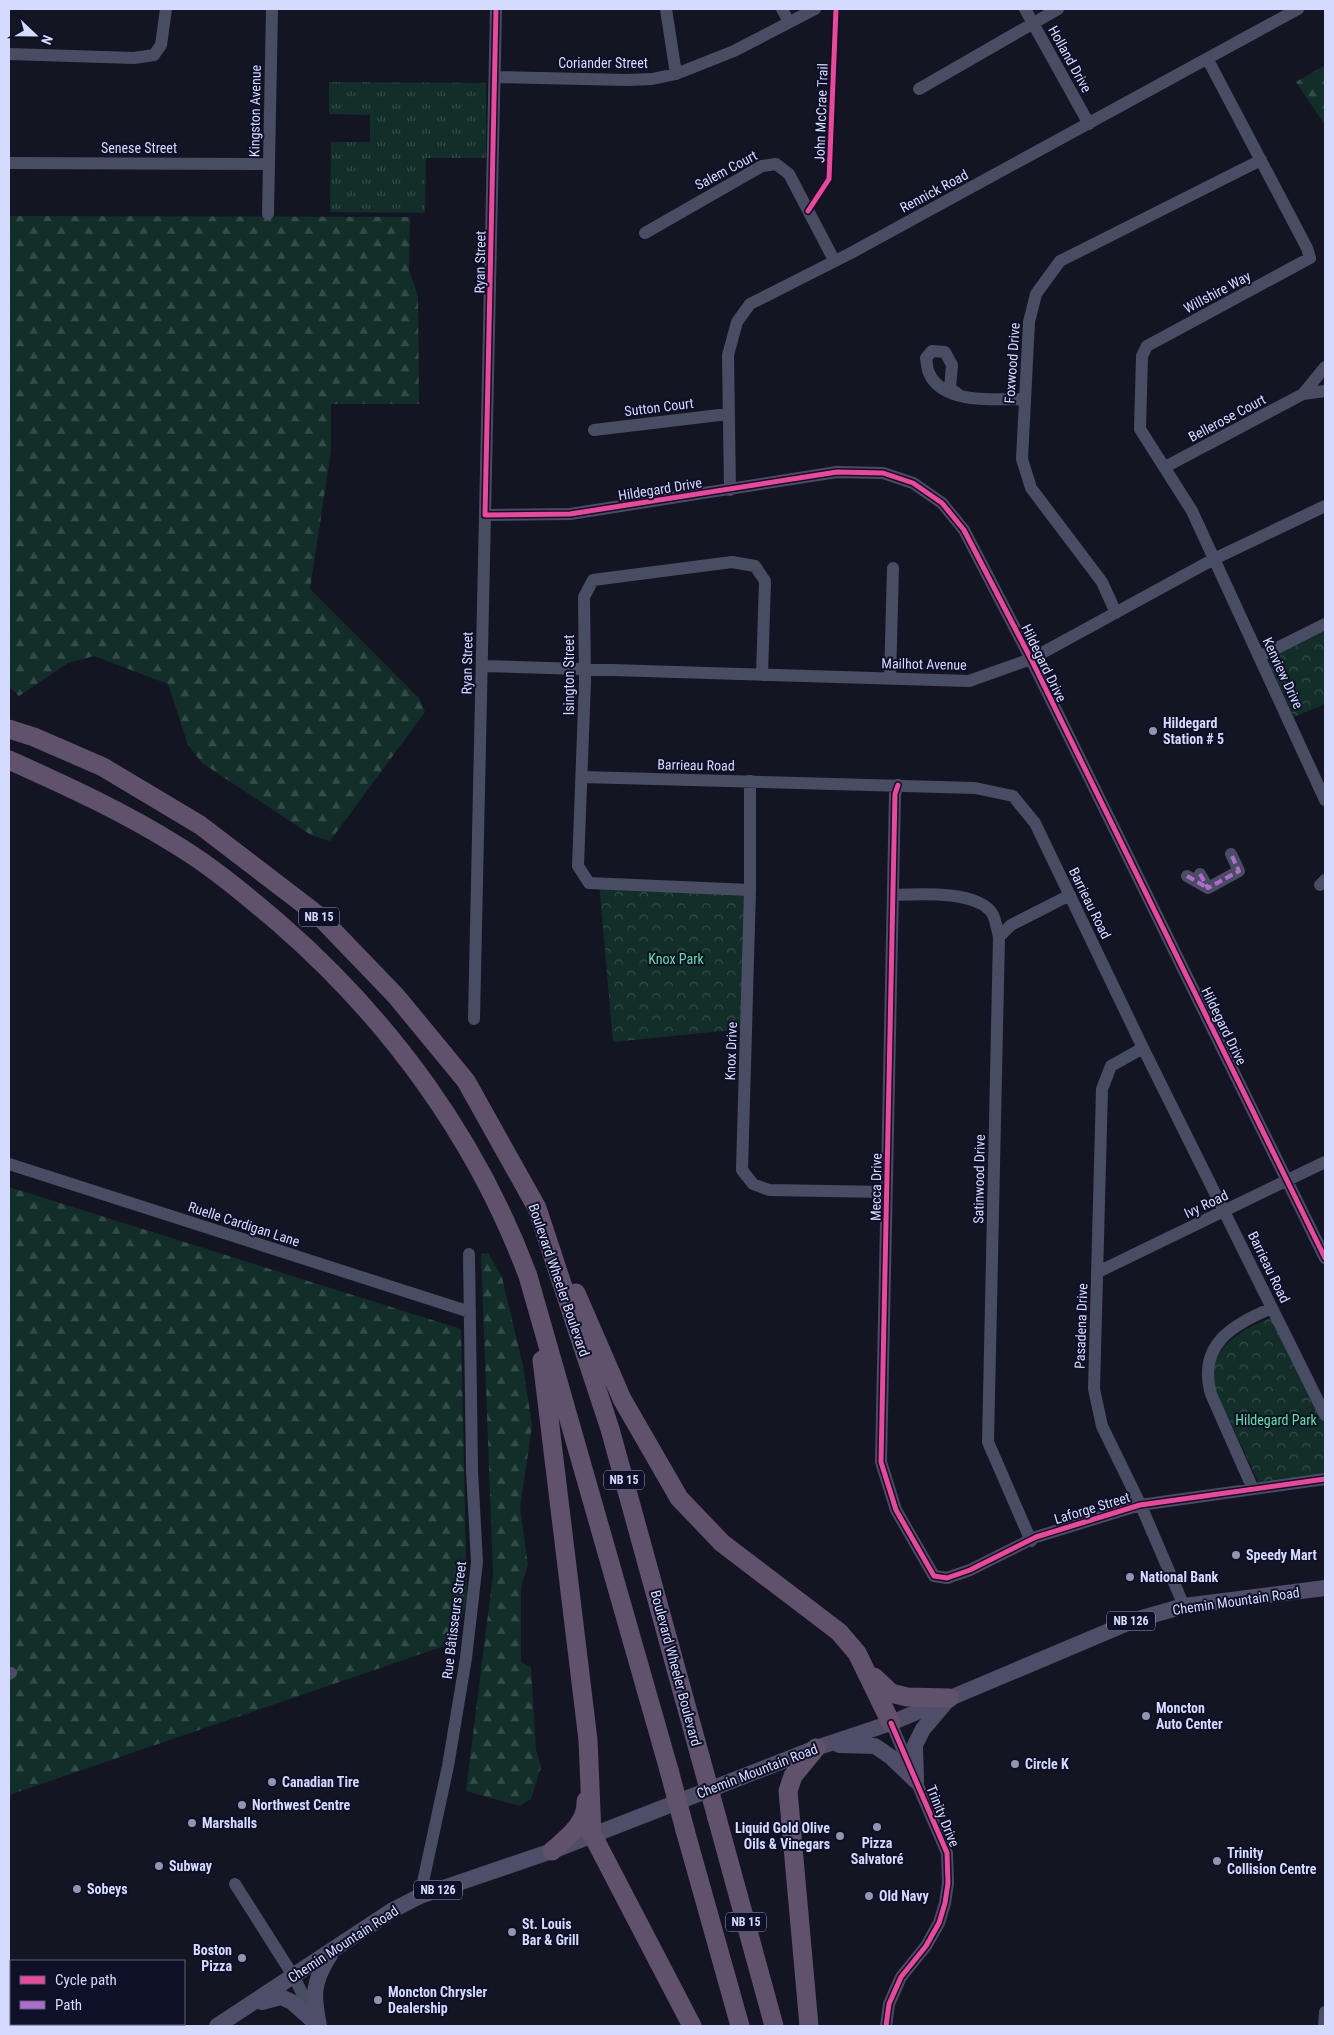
<svg xmlns="http://www.w3.org/2000/svg" width="1334" height="2035" font-family="'Roboto Condensed',sans-serif">
  <style>
    .grass { fill: url(#grass-tufts) }
    .forest { fill: url(#forest-firs) }
    .park { fill: url(#park-crowns) }
    .lines { fill: none; stroke-linecap: round; stroke-linejoin: round }
    .minor { stroke: #484d63; stroke-width: 12 }
    .major { stroke: #504d69; stroke-width: 16 }
    .highway { stroke: #60516c; stroke-width: 19 }
    .highway-bridge { stroke: #60516c; stroke-width: 19 }
    .quiet { stroke: #b06ccc; stroke-width: 4; stroke-dasharray: 8 4; stroke-linecap: butt }
    .cycleway-casing { stroke: #0e1028; stroke-width: 8 }
    .cycleway { stroke: #ed469a; stroke-width: 5 }
    .poi-dot { fill: #9195b2; stroke: #0e1028; stroke-width: 2 }
    .labels { text-anchor: middle; stroke-width: 4; stroke-linejoin: round; paint-order: stroke }
    .shield { fill: #0e1028; stroke: #999dbe; stroke-width: 1 }
    .shield-label { font-size: 12px; font-weight: bold; fill: #d5daff }
    .street-label { font-size: 14px; fill: #d5daff; stroke: #0e1028 }
    .poi-label { font-size: 14px; font-weight: bold; fill: #d5daff; stroke: #0e1028; text-anchor: start }
    .park-label { font-size: 14px; fill: #59e7a1; stroke: #0e1028 }
  </style>
  <defs>
    <pattern id="grass-tufts" width="24" height="20" patternUnits="userSpaceOnUse" patternTransform="scale(1.25)"><rect width="24" height="20" fill="#112e28"/><path d="M3 7l-1-3M5 7V3M7 7l1-3M15 17l-1-3M17 17v-4M19 17l1-3" fill="none" stroke="#334c48"/></pattern>
    <pattern id="forest-firs" width="22" height="20" patternUnits="userSpaceOnUse" patternTransform="scale(1.25)"><rect width="22" height="20" fill="#112e28"/><path d="M5 1l3.5 6h-7zM16 11l3.5 6h-7z" fill="#334c48"/></pattern>
    <pattern id="park-crowns" width="20" height="18" patternUnits="userSpaceOnUse" patternTransform="scale(1.25)"><rect width="20" height="18" fill="#112e28"/><path d="M2 6a3 3 0 1 1 6 0M12 15a3 3 0 1 1 6 0" fill="none" stroke="#334c48"/></pattern>
  </defs>
  <rect width="100%" height="100%" fill="#141522"/>
  <path class="grass" d="M329 82 486 83V158H426L425 213 330 212 331 142H370V115L329 114Z"/>
  <path class="forest" d="M1325 65V125L1296 82Z
    M9 216 410 217 409 270 418 296 419 404H331V451L310 589 419 698 425 712 330 841 311 835 202 763 188 745 168 684 94 656 68 663 19 696 9 687Z
    M9 1187 461 1329 467 1601 453 1643 9 1795Z
    M488 1253 502 1277 523 1366 532 1426 520 1508 528 1565 521 1587V1662L531 1667 536 1750 541 1767 531 1799 520 1806 466 1791 493 1574 481 1254Z"/>
  <path class="park" d="M1325 631V704L1294 717 1269 664V660L1274 655Z
    M599 883 750 890 742 1029 613 1042Z
    M1272 1318 1325 1424V1475L1259 1484C1250 1464 1241 1445 1232 1425 1227 1415 1221 1404 1217 1394 1202 1352 1239 1329 1272 1318Z"/>
  <g class="lines">
    <path class="minor" d="M666 9 676 74
      M782 9 789 22
      M1025 9 1089 124
      M9 54 134 58 154 55 161 45 166 9
      M1208 60 1307 248 1310 258 1147 346 1142 356 1140 429 1192 511 1325 800
      M495 77 627 80 652 79 676 74 734 51 815 9
      M919 89 1058 9
      M9 163 269 164
      M268 214 272 9
      M645 233 762 166 776 164 789 174 834 260
      M1303 394 1325 367
      M959 395 950 388 952 365 945 352 932 351 926 358C927 363 927 369 929 373 943 405 996 399 1025 399
      M594 430 728 414
      M1165 467 1303 394 1325 391
      M730 490 728 355 737 322 750 304 849 254 1298 9
      M485 515 570 514 837 472 883 473 913 483 942 503 964 530 1031 659 1325 1258
      M1116 613 1102 582 1031 488 1022 459 1029 322 1036 294 1060 261 1261 160
      M1259 657 1325 624
      M482 666 969 681 1031 659 1214 559 1325 506
      M890 679 893 568
      M582 777 975 788 1013 796 1035 823 1143 1048 1325 1415
      M750 781V890L742 1170 753 1184 769 1190 886 1192
      M898 785 895 794 881 1462 896 1510 934 1576 947 1578 970 1570 1036 1537 1140 1505 1325 1479
      M1200 874 1208 888 1239 871 1231 854
      M1187 876 1208 888
      M1320 885 1325 880
      M750 890 589 883 578 866 585 681 584 597 593 580 732 562 755 566 765 581 762 675
      M894 895C918 894 980 890 993 915 996 921 997 930 999 937L988 1442 1031 1541
      M999 937 1011 925 1070 895
      M474 1019 496 9
      M1143 1048 1111 1066 1102 1089 1094 1389 1102 1426 1142 1508 1184 1606
      M9 1164 470 1312
      M1098 1272 1325 1162
      M1253 1489 1211 1394C1197 1345 1233 1324 1272 1308
      M9 1674 11 1673
      M235 1884 294 1977 315 2019
      M420 1896 448 1766 466 1658 477 1562 472 1471 469 1254
      M886 2026 889 2004 901 1977 926 1946 939 1923 945 1903 948 1883 947 1853 891 1723
      M1324 2026 1325 2012"/>
    <path class="major" d="M839 1745 875 1746 891 1757 916 1781
      M916 1781 915 1745 923 1729 946 1702
      M262 2002 281 1997 292 2002 319 2026
      M217 2026 393 1910 420 1896 552 1851 816 1748 891 1723 1135 1620 1184 1606 1325 1588
      M319 2026C313 1995 312 1983 330 1955"/>
    <path class="highway" d="M9 729 34 737 103 767 200 825 319 916 396 996 466 1081 537 1208 610 1429 700 1756
      M9 760C67 786 124 812 178 846 214 868 247 896 280 924 390 1020 477 1139 528 1276L669 1770
      M576 1293 622 1399 679 1498 722 1543 839 1632 857 1653 891 1723
      M542 1360 588 1740 592 1834 692 2026
      M874 1677 891 1693 907 1697 949 1698
      M717 1818 774 2026
      M685 1830 740 2026
      M552 1851C568 1837 587 1823 586 1801
      M809 2026 788 1791 793 1776 816 1748"/>
    <path class="highway-bridge" d="M700 1756 717 1818
      M669 1770 685 1830"/>
    <path class="quiet" d="M1200 874 1208 888 1239 871 1231 854
      M1187 876 1208 888"/>
    <g class="cycleway-casing">
      <path id="cycleway" d="M496 9 485 515 570 514 837 472 883 473 913 483 942 503 964 530 1031 659 1325 1258
        M808 211 829 179 836 9
        M898 785 895 794 881 1462 896 1510 934 1576 947 1578 970 1570 1036 1537 1140 1505 1325 1479
        M886 2026 889 2004 901 1977 926 1946 939 1923 945 1903 948 1883 947 1853 891 1723"/>
    </g>
    <use href="#cycleway" class="cycleway"/>
  </g>
  <g class="poi-dot">
    <circle cx="1153" cy="731" r="5"/>
    <circle cx="1236" cy="1555" r="5"/>
    <circle cx="1130" cy="1577" r="5"/>
    <circle cx="1146" cy="1716" r="5"/>
    <circle cx="1015" cy="1764" r="5"/>
    <circle cx="272" cy="1782" r="5"/>
    <circle cx="242" cy="1805" r="5"/>
    <circle cx="192" cy="1823" r="5"/>
    <circle cx="877" cy="1827" r="5"/>
    <circle cx="840" cy="1836" r="5"/>
    <circle cx="1217" cy="1861" r="5"/>
    <circle cx="159" cy="1866" r="5"/>
    <circle cx="77" cy="1889" r="5"/>
    <circle cx="869" cy="1896" r="5"/>
    <circle cx="512" cy="1932" r="5"/>
    <circle cx="242" cy="1958" r="5"/>
    <circle cx="378" cy="2000" r="5"/>
  </g>
  <g class="labels">
    <g class="shield">
      <rect x="299" y="907.5" width="40" height="19" rx="4"/>
      <rect x="604" y="1470.5" width="40" height="19" rx="4"/>
      <rect x="1107" y="1611.5" width="48" height="19" rx="4"/>
      <rect x="414" y="1880.5" width="48" height="19" rx="4"/>
      <rect x="726" y="1912.5" width="40" height="19" rx="4"/>
    </g>
    <g class="shield-label">
      <text x="319" y="921">NB 15</text>
      <text x="624" y="1484">NB 15</text>
      <text x="1131" y="1625">NB 126</text>
      <text x="438" y="1894">NB 126</text>
      <text x="746" y="1926">NB 15</text>
    </g>
    <g class="street-label">
      <text transform="translate(1070 59) rotate(61)" y="5">Holland Drive</text>
      <text x="603" y="68">Coriander Street</text>
      <text transform="translate(255 111) rotate(-89)" y="5">Kingston Avenue</text>
      <text transform="translate(821 113) rotate(-88)" y="5">John McCrae Trail</text>
      <text x="139" y="153">Senese Street</text>
      <text transform="translate(726 170) rotate(-28)" y="5">Salem Court</text>
      <text transform="translate(934 191) rotate(-28)" y="5">Rennick Road</text>
      <text transform="translate(480 262) rotate(-89)" y="5">Ryan Street</text>
      <text transform="translate(1217 292) rotate(-28)" y="5">Willshire Way</text>
      <text transform="translate(1012 363) rotate(-86)" y="5">Foxwood Drive</text>
      <text transform="translate(659 407) rotate(-7)" y="5">Sutton Court</text>
      <text transform="translate(1227 418) rotate(-28)" y="5">Bellerose Court</text>
      <text transform="translate(660 489) rotate(-9)" y="5">Hildegard Drive</text>
      <text transform="translate(467 663) rotate(-89)" y="5">Ryan Street</text>
      <text transform="translate(1044 663) rotate(64)" y="5">Hildegard Drive</text>
      <text transform="translate(924 664) rotate(1)" y="5">Mailhot Avenue</text>
      <text transform="translate(1283 673) rotate(65)" y="5">Kenview Drive</text>
      <text transform="translate(569 675) rotate(-90)" y="5">Isington Street</text>
      <text transform="translate(696 765) rotate(1)" y="5">Barrieau Road</text>
      <text transform="translate(1090 903) rotate(64)" y="5">Barrieau Road</text>
      <text transform="translate(1224 1026) rotate(64)" y="5">Hildegard Drive</text>
      <text transform="translate(731 1051) rotate(-88)" y="5">Knox Drive</text>
      <text transform="translate(979 1179) rotate(-89)" y="5">Satinwood Drive</text>
      <text transform="translate(876 1187) rotate(-89)" y="5">Mecca Drive</text>
      <text transform="translate(1206 1204) rotate(-25)" y="5">Ivy Road</text>
      <text transform="translate(244 1224) rotate(18)" y="5">Ruelle Cardigan Lane</text>
      <text transform="translate(1269 1267) rotate(64)" y="5">Barrieau Road</text>
      <text transform="translate(559 1280) rotate(71)" y="5">Boulevard Wheeler Boulevard</text>
      <text transform="translate(1081 1326) rotate(-88)" y="5">Pasadena Drive</text>
      <text transform="translate(1092 1508) rotate(-17)" y="5">Laforge Street</text>
      <text transform="translate(1236 1601) rotate(-8)" y="5">Chemin Mountain Road</text>
      <text transform="translate(454 1620) rotate(-83)" y="5">Rue Bâtisseurs Street</text>
      <text transform="translate(676 1668) rotate(75)" y="5">Boulevard Wheeler Boulevard</text>
      <text transform="translate(757 1771) rotate(-21)" y="5">Chemin Mountain Road</text>
      <text transform="translate(943 1816) rotate(68)" y="5">Trinity Drive</text>
      <text transform="translate(343 1944) rotate(-33)" y="5">Chemin Mountain Road</text>
    </g>
    <g class="poi-label">
      <text x="1163" y="728">Hildegard<tspan x="1163" dy="16">Station # 5</tspan></text>
      <text x="1246" y="1560">Speedy Mart</text>
      <text x="1140" y="1582">National Bank</text>
      <text x="1156" y="1713">Moncton<tspan x="1156" dy="16">Auto Center</tspan></text>
      <text x="1025" y="1769">Circle K</text>
      <text x="282" y="1787">Canadian Tire</text>
      <text x="252" y="1810">Northwest Centre</text>
      <text x="202" y="1828">Marshalls</text>
      <text x="830" y="1833" text-anchor="end">Liquid Gold Olive<tspan x="830" dy="16">Oils &amp; Vinegars</tspan></text>
      <text x="877" y="1848" text-anchor="middle">Pizza<tspan x="877" dy="16">Salvatoré</tspan></text>
      <text x="1227" y="1858">Trinity<tspan x="1227" dy="16">Collision Centre</tspan></text>
      <text x="169" y="1871">Subway</text>
      <text x="87" y="1894">Sobeys</text>
      <text x="879" y="1901">Old Navy</text>
      <text x="522" y="1929">St. Louis<tspan x="522" dy="16">Bar &amp; Grill</tspan></text>
      <text x="232" y="1955" text-anchor="end">Boston<tspan x="232" dy="16">Pizza</tspan></text>
      <text x="388" y="1997">Moncton Chrysler<tspan x="388" dy="16">Dealership</tspan></text>
    </g>
    <g class="park-label">
      <text x="676" y="964">Knox Park</text>
      <text x="1276" y="1425">Hildegard Park</text>
    </g>
  </g>
  <rect width="1334" height="2035" fill="none" stroke="#d5daff" stroke-width="20"/>
  <rect x="10" y="1960" width="175" height="65" fill="#0e1028" stroke="#5e617e"/>
  <rect x="20" y="1976" width="25" height="8" fill="#ed469a" stroke="#5e617e"/>
  <text x="55" y="1985" font-size="15" fill="#d5daff">Cycle path</text>
  <rect x="20" y="2001" width="25" height="8" fill="#b06ccc" stroke="#5e617e"/>
  <text x="55" y="2010" font-size="15" fill="#d5daff">Path</text>
  <g transform="translate(35 35) rotate(112)" stroke="#0e1028" stroke-width="4" paint-order="stroke">
  <path d="M0-4L9 19L0 12L-9 19Z" fill="#d5daff"/>
  <text y="-8" font-size="14" font-weight="bold" text-anchor="middle" fill="#d5daff">N</text>
  </g>
</svg>
